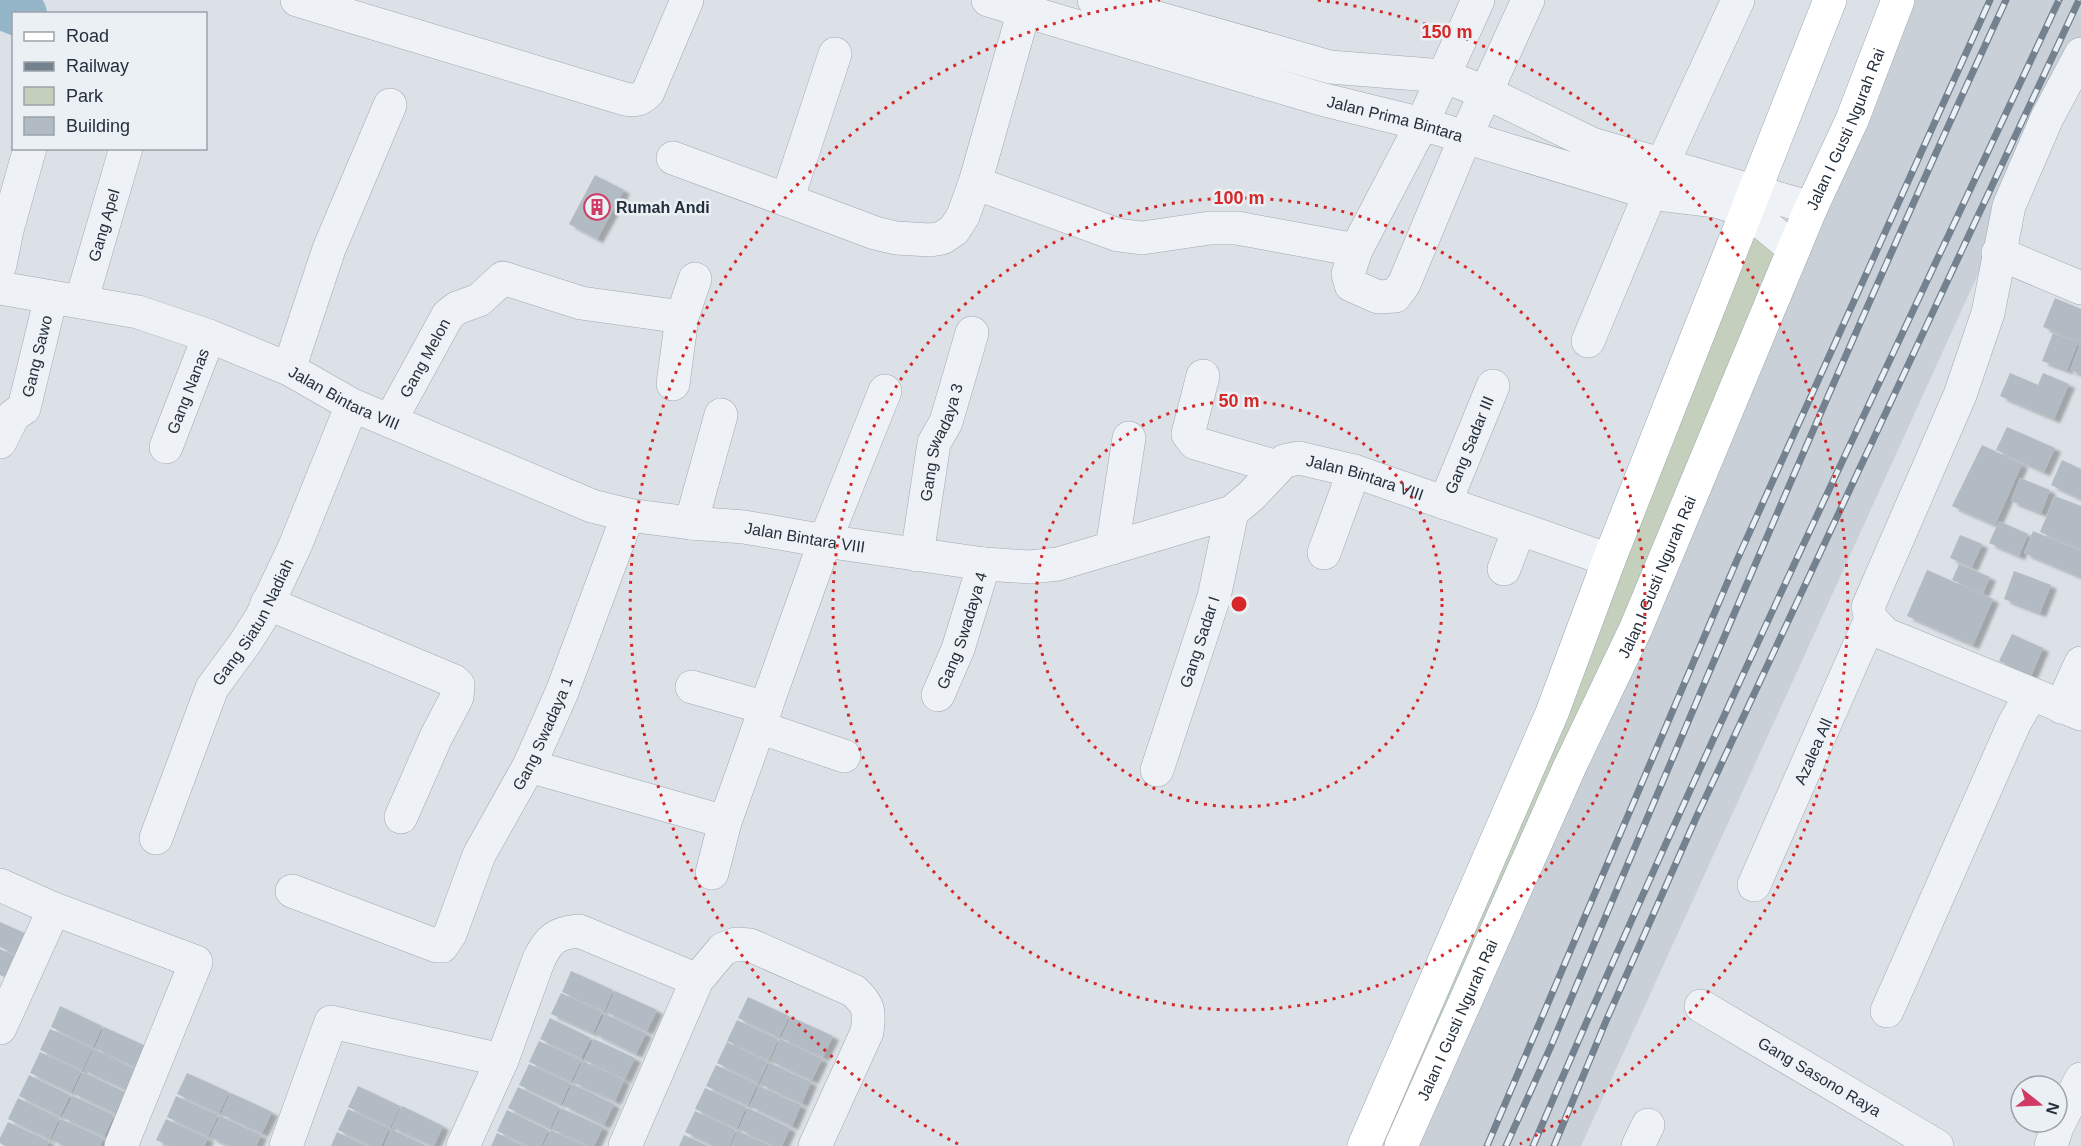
<svg xmlns="http://www.w3.org/2000/svg" width="2081" height="1146" font-family="Arial,sans-serif">
  <style>
    .built { fill: #c9d0d8 }
    .green { fill: #c4d0bc }
    .lines { fill: none; stroke-linecap: round; stroke-linejoin: round }
    .river { stroke: #94b4c8; stroke-width: 48 }
    .building { fill: #b2bbc3; filter: url(#shadow) }
    .minor-casing { stroke: #a1a8b0; stroke-width: 34 }
    .major-casing { stroke: #9aa7b2; stroke-width: 34 }
    .minor { stroke: #eef1f5; stroke-width: 33 }
    .major { stroke: #fff; stroke-width: 33 }
    .rail-casing { stroke: #748290; stroke-width: 7 }
    .rail { stroke: #eaf0f4; stroke-width: 4.5; stroke-dasharray: 14; stroke-linecap: butt }
    .ring { fill: none; stroke: #d62828; stroke-width: 3; stroke-dasharray: 3 6 }
    .labels { text-anchor: middle; stroke-width: 5; stroke-linejoin: round; paint-order: stroke }
    .street-label { font-size: 16px; fill: #25303d; stroke: #eaf0f4 }
    .poi-label { font-size: 16px; font-weight: bold; fill: #25303d; stroke: #eaf0f4; text-anchor: start }
    .centre { fill: #d62828; stroke: #eaf0f4; stroke-width: 3 }
    .ring-label { font-size: 18px; text-anchor: middle; font-weight: bold; fill: #d62828; stroke: #eaf0f4; stroke-width: 5; stroke-linejoin: round; paint-order: stroke }
  </style>
  <defs>
    <filter id="shadow"><feDropShadow dx="6" dy="4" stdDeviation="1.5" flood-color="#0004"/></filter>
  </defs>
  <rect width="100%" height="100%" fill="#dbe1e6"/>
  <path class="built" d="M1898 0H2081V48L1581 1146H1401Z"/>
  <path class="green" d="M1748 211 1794 249 1401 1146H1364Z"/>
  <g class="lines">
    <path class="river" d="M0 5 23 14"/>
  </g>
  <path class="building" d="M595 175 624 190 597 239 569 224Z
    M2055 298 2081 309V342L2043 327Z
    M2053 333 2078 342 2067 370 2042 361Z
    M2081 342V374L2070 370Z
    M2010 373 2038 385 2043 373 2069 384 2054 419 2000 396Z
    M2007 427 2055 448 2044 472 1996 450Z
    M1982 445 2022 464 1995 525 1952 506Z
    M2062 460 2081 469V499L2051 485Z
    M2020 478 2050 490 2041 513 2011 501Z
    M2055 496 2081 506V549L2040 532Z
    M1999 521 2028 534 2019 556 1989 543Z
    M2033 531 2081 551V577L2024 553Z
    M1960 535 1982 544 1972 567 1950 558Z
    M1959 564 1990 577 1983 593 1952 580Z
    M1927 570 1993 599 1973 645 1907 616Z
    M2014 571 2051 585 2040 613 2004 599Z
    M2012 634 2043 648 2031 676 1999 661Z
    M0 922 29 935 20 956 0 947Z
    M0 949 19 958 9 979 0 975Z
    M571 971 613 990 604 1011 562 992Z
    M615 991 657 1010 647 1031 606 1012Z
    M561 993 602 1012 593 1033 551 1014Z
    M748 997 789 1016 779 1037 738 1018Z
    M60 1006 102 1026 93 1047 51 1027Z
    M605 1014 646 1033 636 1054 595 1034Z
    M791 1017 833 1036 823 1057 781 1038Z
    M550 1018 591 1038 581 1058 540 1039Z
    M737 1020 778 1039 769 1060 727 1041Z
    M104 1027 146 1046 136 1067 95 1048Z
    M50 1029 92 1048 82 1070 40 1050Z
    M594 1039 635 1058 625 1079 584 1060Z
    M780 1039 822 1059 812 1080 771 1061Z
    M539 1041 581 1060 571 1081 529 1062Z
    M727 1042 768 1062 758 1083 717 1063Z
    M94 1049 135 1069 126 1089 84 1070Z
    M40 1052 81 1071 71 1092 30 1073Z
    M583 1061 624 1080 615 1101 573 1082Z
    M770 1063 811 1082 802 1103 760 1084Z
    M529 1064 570 1083 561 1104 519 1085Z
    M716 1065 757 1084 748 1105 706 1086Z
    M83 1072 125 1092 115 1113 73 1093Z
    M187 1073 229 1092 219 1113 177 1094Z
    M29 1075 70 1095 60 1116 19 1096Z
    M572 1084 614 1104 604 1125 563 1105Z
    M358 1086 400 1106 390 1127 348 1107Z
    M759 1086 801 1105 792 1126 750 1106Z
    M518 1087 559 1107 550 1128 508 1108Z
    M705 1088 746 1107 737 1128 695 1109Z
    M231 1093 272 1112 262 1133 221 1114Z
    M73 1096 114 1115 104 1136 62 1117Z
    M176 1096 218 1115 208 1136 167 1117Z
    M18 1098 59 1118 50 1139 8 1119Z
    M402 1106 443 1126 434 1146 392 1127Z
    M561 1108 603 1127 594 1146H589L552 1129Z
    M748 1108 790 1128 782 1146H775L739 1129Z
    M348 1109 389 1128 381 1146H372L338 1130Z
    M507 1110 548 1130 541 1146H529L497 1131Z
    M695 1111 736 1130 729 1146H715L685 1132Z
    M220 1116 261 1135 256 1146H230L210 1137Z
    M61 1119 103 1138 100 1146H65L52 1140Z
    M166 1119 208 1138 204 1146H170L156 1140Z
    M8 1122 49 1141 47 1146H5L0 1143V1138Z
    M391 1129 427 1146H384Z
    M551 1130 585 1146H543Z
    M738 1131 771 1146H731Z
    M337 1132 367 1146H331Z
    M497 1133 524 1146H491Z
    M684 1135 708 1146H679Z"/>
  <g class="lines">
    <g class="minor-casing">
      <g id="minor">
        <path d="M297 0 625 99C635 101 640 100 648 92L687 0"/>
        <path id="s1" d="M988 0 1321 99 1422 124 1650 193 1716 201 1748 211 1794 249"/>
        <path d="M1094 0 1330 67 1443 76 1485 92 1592 144 1811 208"/>
        <path d="M1478 0 1422 124 1356 250 1348 274 1351 285 1378 297 1395 296 1404 284 1465 138 1528 0"/>
        <path d="M835 54 787 200 875 233 896 238 930 240 942 238 954 230 963 216 975 183 1027 0"/>
        <path d="M2081 54 2047 118 2009 206 1988 313 1960 395 1868 607 1871 619 1885 634 2081 714"/>
        <path d="M673 158 787 200"/>
        <path d="M975 183 1118 235 1142 238 1210 228H1237L1356 250"/>
        <path d="M1998 253 2081 288"/>
        <path d="M0 265 7 230 30 148"/>
        <path id="s2" d="M0 288 138 312 209 336 289 369 352 405 592 506 628 515 691 523 744 527 825 541 984 564 1030 567 1058 564 1232 512 1251 496 1284 461 1299 458 1354 471 1609 560"/>
        <path id="s3" d="M81 302 126 148"/>
        <path d="M1588 341 1662 165 1738 0"/>
        <path d="M289 369 329 249 390 105"/>
        <path d="M1203 376 1188 434 1195 443 1277 467"/>
        <path d="M673 384 682 317 695 279"/>
        <path id="s4" d="M390 421 448 315 457 308 479 300 503 278 581 303 682 317"/>
        <path id="s5" d="M0 442 13 416 24 408 51 297"/>
        <path id="s6" d="M166 447 209 336"/>
        <path id="s7" d="M1445 503 1493 386"/>
        <path d="M691 523 721 415"/>
        <path d="M1112 548 1129 438"/>
        <path d="M1324 553 1354 471"/>
        <path id="s8" d="M917 555 934 443 946 422 972 333"/>
        <path d="M1504 569 1519 529"/>
        <path d="M267 603 454 681 458 685 457 697 436 737 401 817"/>
        <path d="M692 687 766 708"/>
        <path id="s9" d="M938 695 958 649 984 564"/>
        <path d="M2061 707 2081 663"/>
        <path d="M759 727 844 756"/>
        <path d="M529 766 725 822"/>
        <path id="s10" d="M1157 770 1214 597 1232 512"/>
        <path id="s11" d="M156 838 212 688 245 643 261 618 295 546 352 405"/>
        <path d="M712 873 725 822 825 541 885 391"/>
        <path d="M0 885 54 909 196 962 121 1146"/>
        <path id="s12" d="M1754 885 1871 619"/>
        <path id="s13" d="M292 891 437 946H442L450 934 479 855 529 766 562 692 628 515"/>
        <path id="s14" d="M1701 1006 1937 1146"/>
        <path d="M1887 1011 2014 724 2031 694"/>
        <path d="M0 1028 54 909"/>
        <path d="M286 1146 331 1022 502 1060"/>
        <path d="M463 1146 502 1060 539 959C549 939 556 933 579 931L697 980"/>
        <path d="M625 1146 697 980 723 949 736 944 750 945 854 991C869 1005 870 1011 867 1032L815 1146"/>
        <path d="M1638 1146 1648 1125"/>
        <path d="M2051 1146 2057 1127 2081 1079"/>
      </g>
    </g>
    <g class="major-casing">
      <g id="major">
        <path d="M1364 1146 1552 713 1609 560 1830 0"/>
        <path id="s15" d="M1401 1146 1570 766 1636 628 1811 208 1852 120 1898 0"/>
      </g>
    </g>
    <use href="#minor" class="minor"/>
    <use href="#major" class="major"/>
    <g class="rail-casing">
      <path id="rail" d="M1487 1146 1737 560 1990 0
        M1506 1146 1551 1046C1699 695 1846 345 2006 0
        M1533 1146C1698 759 1881 381 2059 0
        M1554 1146 1606 1021 1696 818 2079 0"/>
    </g>
    <use href="#rail" class="rail"/>
  </g>
  <g class="ring">
    <circle cx="1239" cy="604" r="203"/>
    <circle cx="1239" cy="604" r="406"/>
    <path d="M958 1144A609 609 0 0 1 1160 0M1318 0A609 609 0 0 1 1520 1144"/>
  </g>
  <defs>
    <g id="building-ring" transform="scale(1.35)"><circle r="9.5" fill="#eaf0f4" stroke="#d13a64" stroke-width="1.5"/><path d="M-4-6H4V6H1V3H-1V6H-4ZM-2.5-4.3h1.7v1.8h-1.7ZM.8-4.3h1.7v1.8H.8ZM-2.5-1h1.7V.8h-1.7ZM.8-1h1.7V.8H.8Z" fill="#d13a64"/></g>
  </defs>
  <g fill-rule="evenodd">
    <use href="#building-ring" x="597" y="207"/>
  </g>
  <g class="labels">
    <g class="street-label">
      <text dy="6" stroke="none"><textPath href="#s1" startOffset="424">Jalan Prima Bintara</textPath></text>
      <text dy="6" stroke="none"><textPath href="#s15" startOffset="1110">Jalan I Gusti Ngurah Rai</textPath></text>
      <text dy="6" stroke="none"><textPath href="#s3" startOffset="80">Gang Apel</textPath></text>
      <text dy="6" stroke="none"><textPath href="#s5" startOffset="96">Gang Sawo</textPath></text>
      <text dy="6" stroke="none"><textPath href="#s4" startOffset="72">Gang Melon</textPath></text>
      <text dy="6" stroke="none"><textPath href="#s6" startOffset="60">Gang Nanas</textPath></text>
      <text dy="6" stroke="none"><textPath href="#s2" startOffset="364">Jalan Bintara VIII</textPath></text>
      <text dy="6" stroke="none"><textPath href="#s8" startOffset="116">Gang Swadaya 3</textPath></text>
      <text dy="6" stroke="none"><textPath href="#s7" startOffset="63">Gang Sadar III</textPath></text>
      <text dy="6" stroke="none"><textPath href="#s2" startOffset="1444">Jalan Bintara VIII</textPath></text>
      <text dy="6" stroke="none"><textPath href="#s2" startOffset="850">Jalan Bintara VIII</textPath></text>
      <text dy="6" stroke="none"><textPath href="#s15" startOffset="624">Jalan I Gusti Ngurah Rai</textPath></text>
      <text dy="6" stroke="none"><textPath href="#s11" startOffset="238">Gang Siatun Nadiah</textPath></text>
      <text dy="6" stroke="none"><textPath href="#s9" startOffset="69">Gang Swadaya 4</textPath></text>
      <text dy="6" stroke="none"><textPath href="#s10" startOffset="135">Gang Sadar I</textPath></text>
      <text dy="6" stroke="none"><textPath href="#s13" startOffset="396">Gang Swadaya 1</textPath></text>
      <text dy="6" stroke="none"><textPath href="#s12" startOffset="146">Azalea All</textPath></text>
      <text dy="6" stroke="none"><textPath href="#s15" startOffset="138">Jalan I Gusti Ngurah Rai</textPath></text>
      <text dy="6" stroke="none"><textPath href="#s14" startOffset="138">Gang Sasono Raya</textPath></text>
    </g>
    <g class="poi-label">
      <text x="616" y="213">Rumah Andi</text>
    </g>
  </g>
  <circle cx="1239" cy="604" r="9" class="centre"/>
  <g class="ring-label">
    <text x="1447" y="38">150 m</text>
    <text x="1239" y="204">100 m</text>
    <text x="1239" y="407">50 m</text>
  </g>
  <rect x="12" y="12" width="195" height="138" fill="#eaf0f4" stroke="#9ba3ab" stroke-width="1.5"/>
  <rect x="24" y="32" width="30" height="9" fill="#ffffff" stroke="#9ba3ab" stroke-width="1.5"/>
  <text x="66" y="42" font-size="18" fill="#25303d">Road</text>
  <rect x="24" y="62" width="30" height="9" fill="#748290" stroke="#9ba3ab" stroke-width="1.5"/>
  <text x="66" y="72" font-size="18" fill="#25303d">Railway</text>
  <rect x="24" y="87" width="30" height="18" fill="#c4d0bc" stroke="#9ba3ab" stroke-width="1.5"/>
  <text x="66" y="102" font-size="18" fill="#25303d">Park</text>
  <rect x="24" y="117" width="30" height="18" fill="#b2bbc3" stroke="#9ba3ab" stroke-width="1.5"/>
  <text x="66" y="132" font-size="18" fill="#25303d">Building</text>
  <g transform="translate(2039 1104) rotate(108)"><circle r="28" fill="#eaf0f4" stroke="#9ba3ab" stroke-width="1.5"/>
  <path d="M0-4.5L10 22L0 15L-10 22Z" fill="#d13a64"/>
  <text y="-9" font-size="16" font-weight="bold" text-anchor="middle" fill="#25303d">N</text>
  </g>
</svg>
